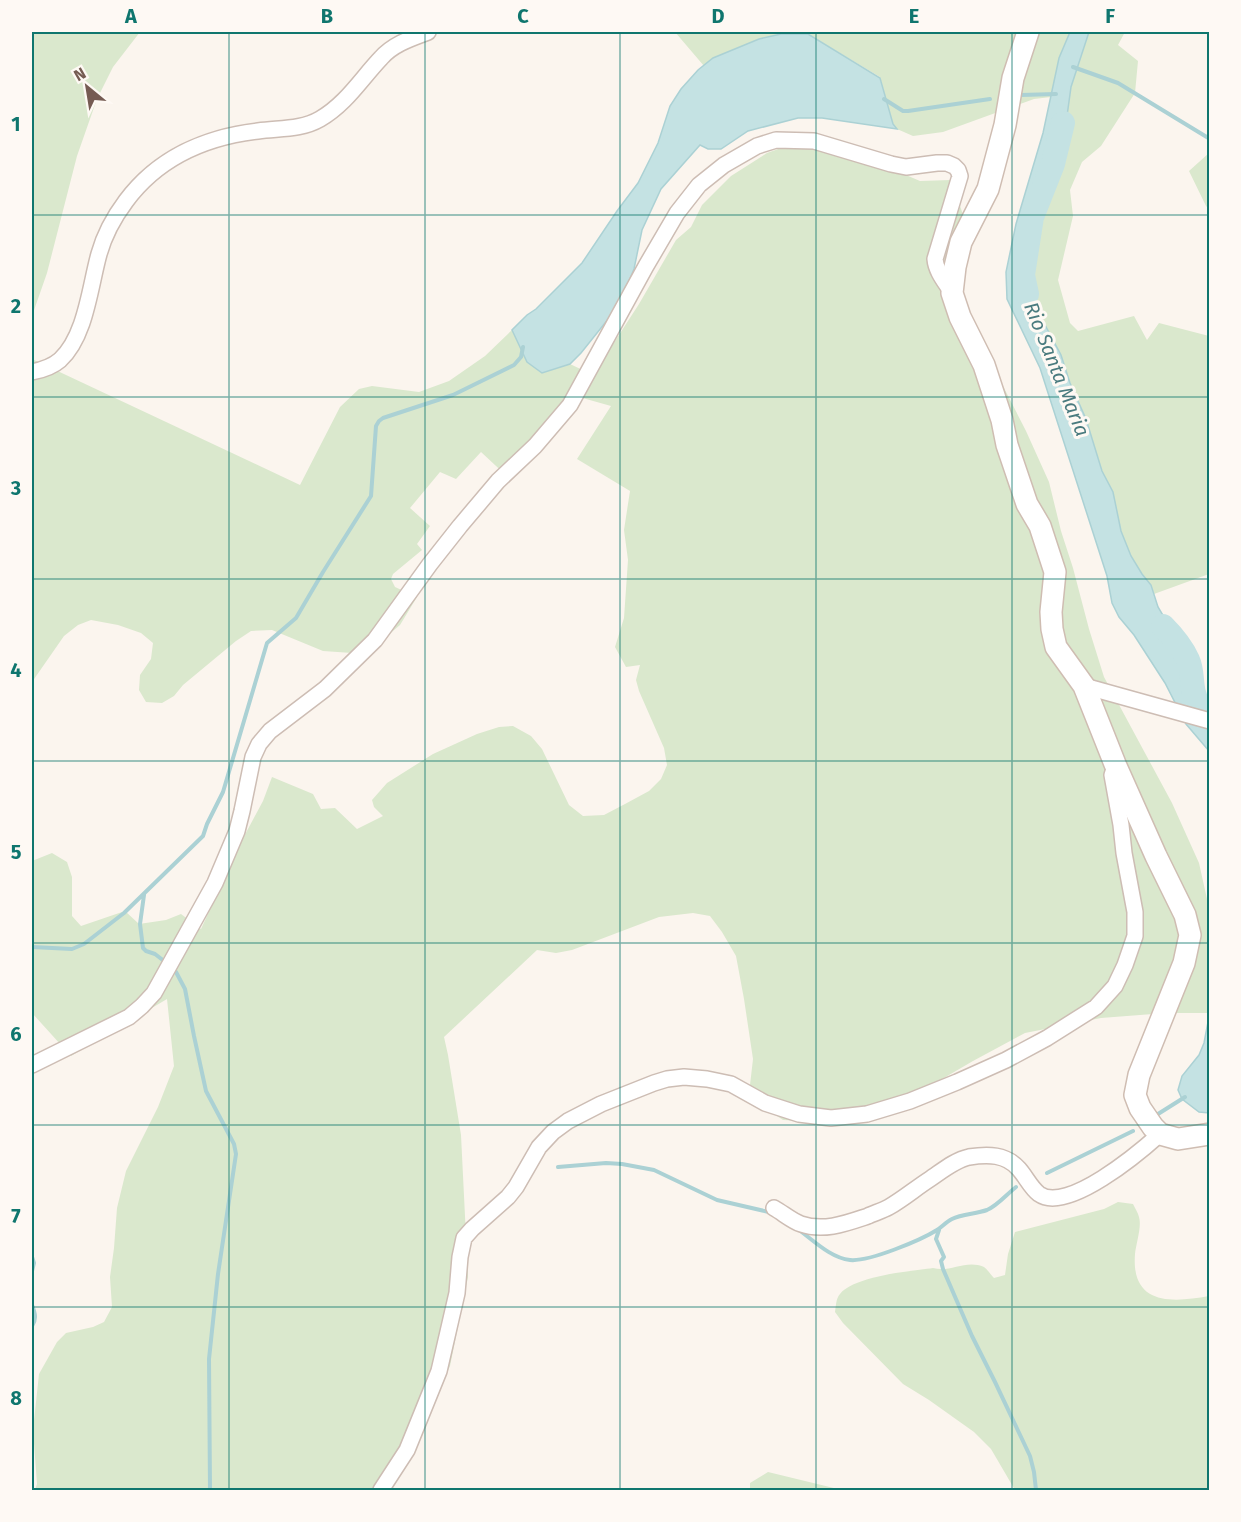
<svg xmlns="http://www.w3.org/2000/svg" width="1241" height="1522" font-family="'Fira Sans',sans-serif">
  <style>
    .green { fill: #dae8cd }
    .water { fill: #c4e2e3; stroke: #abd1d4; stroke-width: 1.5 }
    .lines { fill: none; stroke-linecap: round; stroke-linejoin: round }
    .stream { stroke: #abd1d4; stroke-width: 4 }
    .river { stroke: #c4e2e3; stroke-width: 24 }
    .street-casing { stroke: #cdbdb4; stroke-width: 18 }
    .secondary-casing { stroke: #cfbdb2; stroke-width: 24 }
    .street { stroke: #fff; stroke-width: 15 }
    .secondary { stroke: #fff; stroke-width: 21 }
    .grid { fill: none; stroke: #0f766e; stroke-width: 1.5; stroke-opacity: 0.55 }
    .labels { text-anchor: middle; stroke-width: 6; stroke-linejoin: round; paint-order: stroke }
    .water-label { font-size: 20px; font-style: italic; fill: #4a7b7f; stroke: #fef9f4 }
    .neatline { fill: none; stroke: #0f766e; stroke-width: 2 }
    .grid-label { font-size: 20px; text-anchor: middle; font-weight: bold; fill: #0f766e }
  </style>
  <rect width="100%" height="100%" fill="#fbf5ee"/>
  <path class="green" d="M32 32H140L113 67 97 99 77 156 47 273 32 316Z
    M675 32H1070L1059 58 1051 97 1034 99 943 132 913 136 897 129 893 124 880 77 808 34 759 39 713 58 704 66Z
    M1089 32H1125L1118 45 1138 61 1135 93 1101 146 1082 162 1070 190 1073 216 1058 280 1070 323 1078 331 1134 316 1147 340 1159 323 1209 336V574L1154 594 1151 585 1142 574 1131 556 1121 531 1113 492 1102 471 1086 419 1070 383 1061 355 1036 308 1027 286 1024 275 1026 243 1030 225 1051 171 1067 116 1071 87Z
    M801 141 885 166 920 181 951 180 968 229 957 251 935 276 973 367 990 368 1004 388 1026 431 1049 482 1061 531 1073 568 1089 629 1104 677 1172 803 1199 863 1209 908 1210 1007 1208 1013H1166L1101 1018 1025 1033 973 1061 906 1100 827 1122 783 1120 762 1106 750 1085 753 1059 744 999 736 956 722 932 710 916 693 913 659 917 572 950 556 953 537 950 444 1037 448 1055 461 1135 468 1277 450 1366 430 1412 389 1490H35L37 1484 33 1430 39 1374 57 1342 66 1333 93 1327 104 1322 112 1307 110 1277 114 1248 117 1208 126 1171 158 1107 174 1066 167 999 71 1056 32 1013V861L52 853 67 862 72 877V916L81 926 125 911 139 924 166 920 181 914 201 929 241 842 263 801 272 777 313 794 321 809 335 808 357 829 383 816 374 807 372 800 387 783 433 754 477 734 499 727 513 726 531 736 542 749 569 805 583 816 604 815 625 804 649 791 661 779 667 765 664 748 639 691 636 680 640 665 626 667 615 647 624 618 628 560 624 530 630 491 577 459 611 406 579 397 510 479 481 452 456 479 440 472 410 508 430 526 417 544 422 550 393 574 391 579 395 587 417 597 400 625 380 642 352 653 323 651 272 630 251 631 236 641 183 685 174 696 162 703 146 702 139 690 140 675 151 659 153 643 141 633 118 625 91 620 78 625 64 636 32 682V359L300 485 340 407 359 389 372 386 419 392 449 381 485 356 512 330 527 362 542 373 570 364 593 375 639 304 676 240 691 227 702 205 731 176 767 153Z
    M1209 153V209L1206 206 1189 171Z
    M1118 1202 1133 1204C1135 1208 1138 1213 1139 1217 1142 1226 1136 1244 1135 1254 1131 1305 1171 1303 1209 1296V1490H1015L991 1449 974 1432 929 1400 903 1384 843 1323 835 1312C836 1306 836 1298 840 1294 854 1276 911 1271 933 1268 950 1273 966 1259 984 1267 987 1269 991 1275 994 1278L1005 1275 1008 1254 1015 1232 1104 1209Z
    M768 1472 842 1490H750V1483Z"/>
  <path class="water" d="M1070 32H1089L1071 87 1067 116 1051 171 1030 225 1026 243 1024 275 1027 286 1036 308 1061 355 1070 383 1086 419 1102 471 1113 492 1121 531 1131 556 1142 574 1151 585 1158 607 1180 644 1187 661 1191 682V695L1196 704 1203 712 1209 716V751L1186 724 1165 683 1134 635 1119 617 1112 603 1107 576 1040 368 1007 299 1006 272 1016 224 1043 133 1059 58Z
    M781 34H808L880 78 893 124 897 129 822 118H798L748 131 721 149H708L700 145 661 189 642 230 634 269 624 293 613 313 581 353 570 364 542 373 527 362 512 330 527 315 536 309 582 263 617 211 638 183 658 143 670 106 681 89 698 70 713 58 759 39Z
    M1209 1007V1113L1199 1112 1182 1099 1178 1090 1182 1076 1199 1055 1204 1043 1208 1022Z"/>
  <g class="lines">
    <path class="stream" d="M1073 67 1118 83 1210 139
      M1021 95 1056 94
      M884 99 903 111H908L990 99
      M144 895 140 924 143 948 146 951 155 954 164 961
      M32 947 72 949 84 944 124 913 203 836 207 824 223 792 267 643 296 618 323 572 371 496 376 426 379 421 383 418 453 395 514 365 521 357 523 347
      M176 972 185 989 194 1036 206 1091 234 1144 236 1154 218 1274 209 1359 210 1490
      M1158 1114 1185 1097
      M558 1167 606 1163 622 1164 654 1170 717 1200 773 1213
      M1047 1173 1133 1131
      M799 1230C814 1241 831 1258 850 1260 869 1262 921 1240 937 1230 942 1227 946 1222 952 1219 962 1214 976 1214 987 1210 997 1206 1007 1194 1016 1187
      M939 1230 936 1239 944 1257 941 1261 943 1269 972 1336 995 1382 1030 1456 1034 1472 1036 1490
      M32 1257 34 1263 32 1271
      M32 1305C35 1313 37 1319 32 1326"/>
    <path class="river" d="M1027 294 1023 275 1032 217 1053 164 1063 123
      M1163 626C1173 636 1182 647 1188 660 1193 671 1191 682 1194 693 1196 701 1202 716 1210 721"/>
    <g class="street-casing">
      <path id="street" d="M32 372C42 370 52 367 60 360 86 336 90 286 99 254 104 236 114 217 126 201 158 158 206 137 258 131 280 128 301 130 320 119 346 104 361 79 381 58 393 44 412 38 428 32
        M1084 686 1210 721
        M32 1065 129 1017 142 1006 154 993 215 883 237 831 242 811 253 757 259 744 270 731 325 689 375 640 430 564 460 526 498 481 535 446 570 405 646 266 677 213 699 185 724 165 757 146 776 140 814 141 891 164 906 167 937 163H947L954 166 958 170 960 176 935 259C936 272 946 283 952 293
        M774 1208C783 1213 792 1221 801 1224 824 1232 847 1223 868 1216 874 1213 882 1211 889 1207 903 1199 916 1188 930 1179 942 1171 955 1160 969 1157 988 1154 1006 1154 1019 1169 1026 1177 1031 1188 1039 1194 1067 1214 1140 1152 1160 1134
        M381 1490 407 1450 439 1371 457 1293 460 1257 464 1238 472 1229 508 1197 516 1187 539 1147 553 1132 568 1121 601 1104 654 1083 667 1079 684 1077 707 1079 731 1084 765 1103 799 1114 831 1118 867 1114 910 1101 957 1082 1006 1060 1047 1038 1096 1007 1115 986 1125 965 1135 936V912L1124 853 1121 825 1112 775 1114 769"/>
    </g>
    <g class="secondary-casing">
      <path id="secondary" d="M1028 32 1013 78 1005 125 988 189 961 242 955 267 952 293 960 317 984 365 1002 420 1007 445 1027 504 1040 526 1055 572 1051 612 1052 629 1056 647 1084 686 1115 764 1156 856 1185 915 1190 935 1184 963 1139 1075 1135 1095 1140 1108 1153 1127 1160 1134 1178 1139 1210 1134"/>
    </g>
    <use href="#street" class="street"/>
    <use href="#secondary" class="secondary"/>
  </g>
  <path class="grid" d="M229 32V1490M425 32V1490M620 32V1490M816 32V1490M1012 32V1490M32 215H1210M32 397H1210M32 579H1210M32 761H1210M32 943H1210M32 1125H1210M32 1307H1210"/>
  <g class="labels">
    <g class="water-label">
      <text transform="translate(1057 369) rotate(68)" y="7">Rio Santa Maria</text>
    </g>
  </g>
  <rect width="1241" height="1522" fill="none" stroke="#fef9f4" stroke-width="66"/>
  <g transform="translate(87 87) rotate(330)" stroke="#fef9f4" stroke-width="4.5" paint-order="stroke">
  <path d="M0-4.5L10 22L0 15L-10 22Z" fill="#755b52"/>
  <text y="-9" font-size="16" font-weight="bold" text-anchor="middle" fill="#755b52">N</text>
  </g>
  <rect x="33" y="33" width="1175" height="1456" class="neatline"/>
  <g class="grid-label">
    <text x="131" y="23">A</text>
    <text x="327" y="23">B</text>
    <text x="523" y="23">C</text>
    <text x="718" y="23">D</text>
    <text x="914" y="23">E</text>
    <text x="1110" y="23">F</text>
    <text x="16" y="131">1</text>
    <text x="16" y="313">2</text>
    <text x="16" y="495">3</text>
    <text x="16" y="677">4</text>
    <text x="16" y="859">5</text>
    <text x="16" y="1041">6</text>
    <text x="16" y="1223">7</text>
    <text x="16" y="1405">8</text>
  </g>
</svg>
